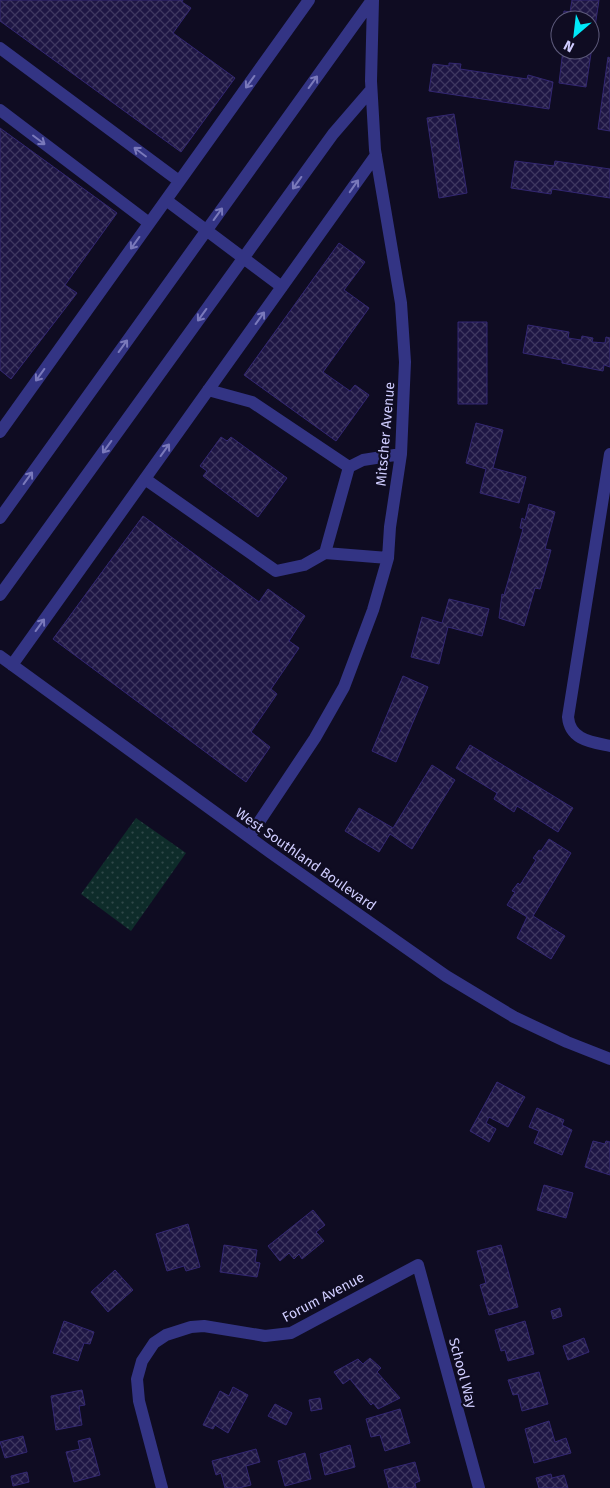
<svg xmlns="http://www.w3.org/2000/svg" width="610" height="1488" font-family="'Fira Sans',sans-serif">
  <style>
    .park { fill: url(#park-dots) }
    .building { fill: url(#building-cross-hatch); stroke: #332772 }
    .lines { fill: none; stroke-linecap: round; stroke-linejoin: round }
    .minor { stroke: #333484; stroke-width: 12 }
    .oneway { stroke: #7a79bb }
    .labels { text-anchor: middle; stroke-width: 4.5; stroke-linejoin: round; paint-order: stroke }
    .street-label { font-size: 14px; fill: #d0cdff; stroke: #0f0c22 }
  </style>
  <defs>
    <pattern id="park-dots" width="8" height="8" patternUnits="userSpaceOnUse" patternTransform="scale(1.25)"><rect width="8" height="8" fill="#0e2c2a"/><path d="M2 2h.1M6 6h.1" fill="none" stroke="#30494a" stroke-width="1.8" stroke-linecap="round"/></pattern>
    <pattern id="building-cross-hatch" width="8" height="8" patternUnits="userSpaceOnUse" patternTransform="scale(1.25)"><rect width="8" height="8" fill="#1e1644"/><path d="M0 0l8 8M0 8l8-8" fill="none" stroke="#3e3760"/></pattern>
  </defs>
  <rect width="100%" height="100%" fill="#0f0c22"/>
  <path class="park" d="M136 818 186 853 131 931 81 894Z"/>
  <path class="building" d="M0 0H183L182 2 191 8 173 33 235 78 181 152 0 21Z
    M572 0H599L586 87 559 83 563 50H590V20H563L564 11 570 12Z
    M608 57 610 58V131L598 129Z
    M449 63 461 64 460 69 527 79 528 75 553 82 549 109 429 91 433 64 449 66Z
    M454 114 467 193 439 198 427 118Z
    M0 128 117 213 65 285 77 293 11 379 0 370Z
    M515 161 554 166 555 161 610 169V198L552 189 551 194 511 188Z
    M339 243 365 262 344 290 369 308 323 372 350 391 355 385 369 395 336 441 244 375Z
    M458 322H487V404H458Z
    M528 325 569 332 568 338 581 340 582 336 593 338 592 342 605 343 606 337 610 338V367L604 365 603 371 562 363V360L523 353Z
    M476 423 503 430 493 468 526 477 519 503 480 493 486 469 466 463Z
    M221 437 227 441 231 437 287 478 258 517 203 476 207 471 200 466Z
    M529 504 555 512 545 549 551 550 540 589 535 588 524 626 499 618 502 594 504 595 523 529 520 528 522 518 525 520Z
    M143 516 259 602 268 589 305 616 289 641 299 648 271 689 277 694 251 732 270 747 246 782 53 639Z
    M449 599 489 609 482 636 448 627 439 664 411 657 422 617 442 623Z
    M403 676 428 687 396 762 372 751Z
    M470 745 573 808 558 832 517 806 514 812 494 799 497 793 456 768Z
    M432 765 455 780 412 849 390 834 379 852 345 831 359 808 393 828Z
    M549 839 571 853 533 916 565 936 551 959 517 938 527 917 507 905 515 892 512 891 518 883 520 885 536 860 533 858 539 850 541 851Z
    M497 1082 525 1097 508 1127 489 1117 486 1123 496 1129 489 1142 470 1131Z
    M537 1108 564 1120 562 1125 572 1130 562 1155 534 1143 539 1131 529 1127Z
    M593 1141 605 1144 606 1141 610 1142V1175L585 1167Z
    M544 1185 573 1193 566 1218 537 1210Z
    M313 1210 325 1225 316 1232 324 1241 302 1259 299 1254 294 1259 289 1253 280 1261 268 1246Z
    M188 1224 200 1267 186 1271 184 1266 167 1271 156 1234Z
    M224 1245 257 1250 255 1262 260 1263 257 1277 220 1272Z
    M501 1245 518 1307 489 1315 480 1285 486 1283 477 1251Z
    M115 1270 133 1290 108 1312 91 1292Z
    M560 1308 562 1316 553 1319 551 1311Z
    M64 1321 94 1332 90 1344 84 1343 78 1361 53 1353Z
    M525 1321 534 1354 508 1361 505 1350 501 1351 495 1330Z
    M584 1338 589 1352 568 1360 563 1346Z
    M370 1358 381 1368 377 1372 400 1398 378 1409 373 1403 371 1405 350 1379 343 1384 334 1372 358 1359 363 1364Z
    M539 1372 548 1404 522 1411 518 1394 513 1395 508 1380Z
    M233 1387 248 1395 228 1433 215 1425 213 1429 203 1425 220 1391 229 1396Z
    M82 1390 85 1405 79 1406 82 1425 56 1430 51 1396Z
    M320 1398 322 1409 311 1411 309 1400Z
    M275 1404 292 1413 286 1425 268 1416Z
    M400 1409 410 1443 385 1451 380 1435 371 1437 366 1419Z
    M549 1421 555 1442 566 1438 571 1453 534 1463 525 1429Z
    M23 1436 27 1452 5 1458 0 1442Z
    M90 1438 100 1475 74 1482 66 1452 80 1449 78 1441Z
    M350 1445 355 1467 325 1475 320 1454Z
    M256 1449 260 1462 246 1466 251 1485 239 1488H225L221 1473 216 1475 212 1461Z
    M305 1453 311 1479 285 1486 278 1461Z
    M415 1462 420 1481 415 1483 416 1488H389L384 1470Z
    M27 1472 29 1482 13 1486 11 1476Z
    M551 1474 552 1478 564 1475 568 1488H539L536 1478Z"/>
  <g class="lines">
    <path class="minor" d="M0 48 179 181
      M0 110 149 223
      M166 200 282 287
      M208 390 252 402 349 467
      M0 432 309 0
      M610 454 568 717C570 740 591 742 610 746
      M145 479 276 571 304 565 325 553 388 558
      M0 518 372 0
      M325 553 349 467 363 460 401 454
      M0 595 333 134 371 90
      M0 656 271 853 446 976 514 1017 567 1042 610 1059
      M12 665 376 155
      M249 837 315 738 344 687 373 610 388 558 390 527 401 454 405 362 401 303 375 150 371 81 373 0
      M162 1488 139 1401 137 1379 142 1361 154 1343 166 1335 191 1327 204 1326 265 1336 291 1333 418 1265 479 1488"/>
  </g>
  <defs><path id="oneway-shaft" d="M-6 0H5M1.5-3L5.5 0L1.5 3" fill="none" stroke-width="1.6" stroke-linecap="round" stroke-linejoin="round" transform="scale(1.25)"/></defs>
  <g class="oneway">
    <use href="#oneway-shaft" transform="translate(250 82) rotate(126)"/>
    <use href="#oneway-shaft" transform="translate(313 82) rotate(-54)"/>
    <use href="#oneway-shaft" transform="translate(39 140) rotate(37)"/>
    <use href="#oneway-shaft" transform="translate(140 152) rotate(-143)"/>
    <use href="#oneway-shaft" transform="translate(297 183) rotate(126)"/>
    <use href="#oneway-shaft" transform="translate(354 186) rotate(-55)"/>
    <use href="#oneway-shaft" transform="translate(218 214) rotate(-54)"/>
    <use href="#oneway-shaft" transform="translate(135 243) rotate(126)"/>
    <use href="#oneway-shaft" transform="translate(202 315) rotate(126)"/>
    <use href="#oneway-shaft" transform="translate(260 318) rotate(-54)"/>
    <use href="#oneway-shaft" transform="translate(123 346) rotate(-54)"/>
    <use href="#oneway-shaft" transform="translate(40 375) rotate(126)"/>
    <use href="#oneway-shaft" transform="translate(107 447) rotate(126)"/>
    <use href="#oneway-shaft" transform="translate(165 450) rotate(-54)"/>
    <use href="#oneway-shaft" transform="translate(28 478) rotate(-54)"/>
    <use href="#oneway-shaft" transform="translate(40 625) rotate(-54)"/>
  </g>
  <g class="labels">
    <g class="street-label">
      <text transform="translate(385 434) rotate(-85)" y="5">Mitscher Avenue</text>
      <text transform="translate(306 859) rotate(35)" y="5">West Southland Boulevard</text>
      <text transform="translate(323 1297) rotate(-28)" y="5">Forum Avenue</text>
      <text transform="translate(463 1373) rotate(75)" y="5">School Way</text>
    </g>
  </g>
  <g transform="translate(575 35) rotate(208)"><circle r="24" fill="#0f0c22" stroke="#5c597a"/>
  <path d="M0-4L9 19L0 12L-9 19Z" fill="#00e9f8"/>
  <text y="-8" font-size="14" font-weight="bold" text-anchor="middle" fill="#d0cdff">N</text>
  </g>
</svg>
